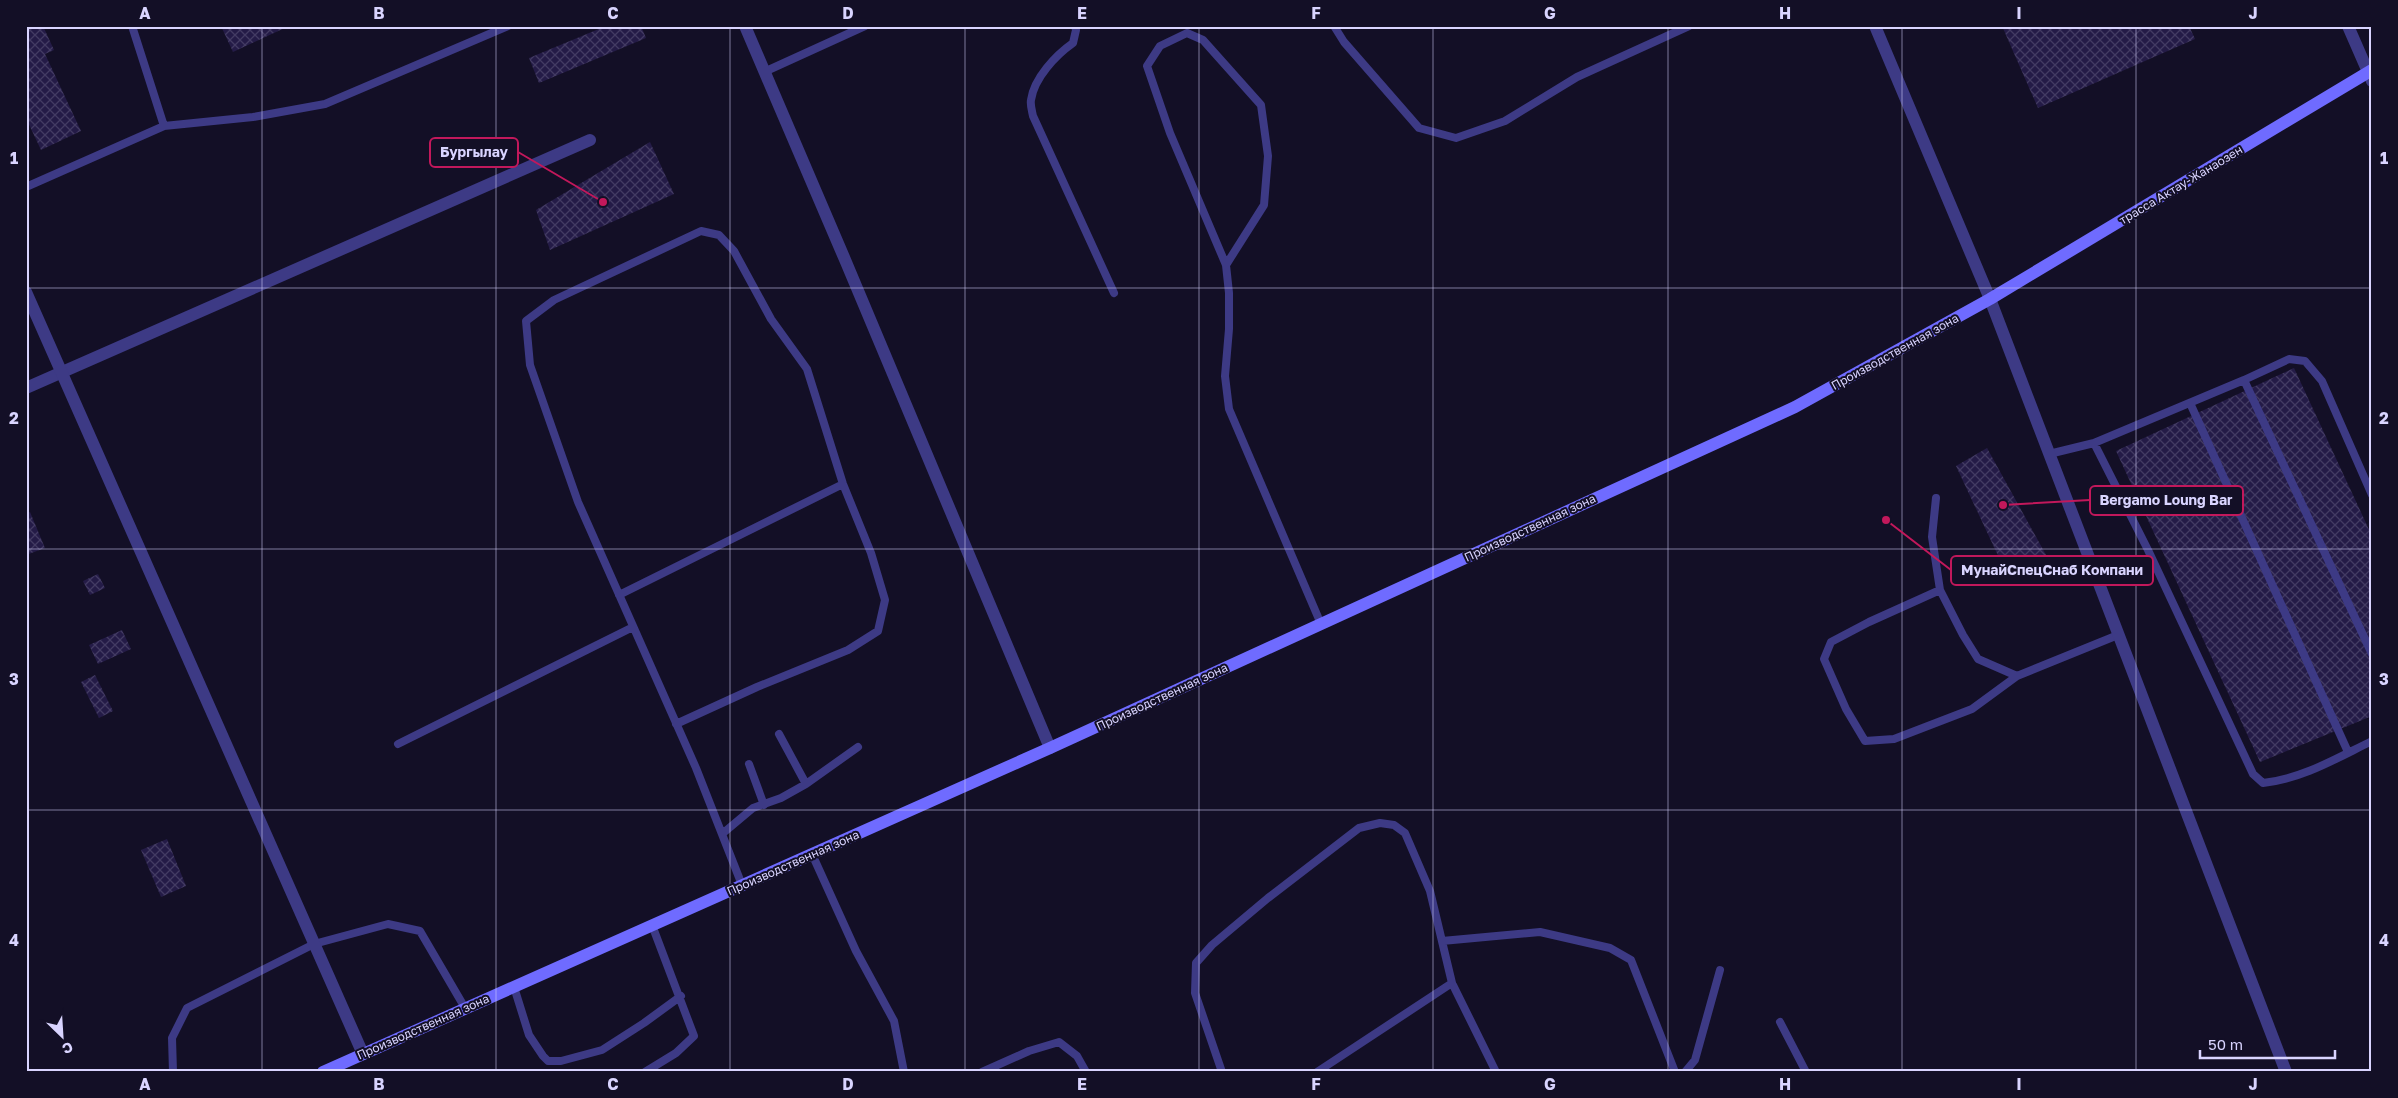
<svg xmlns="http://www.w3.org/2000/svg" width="2398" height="1098" font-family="'Golos Text',sans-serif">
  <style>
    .building { fill: url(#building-cross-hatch) }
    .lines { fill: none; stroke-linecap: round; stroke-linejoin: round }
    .service { stroke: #3d3a85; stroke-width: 8 }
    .minor { stroke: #3d3a85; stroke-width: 12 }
    .tertiary { stroke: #3d3a85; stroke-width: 12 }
    .secondary { stroke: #6f6bff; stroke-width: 12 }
    .grid { fill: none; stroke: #d9d4ff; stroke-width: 1; stroke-opacity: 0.55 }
    .labels { text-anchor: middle; stroke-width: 4; stroke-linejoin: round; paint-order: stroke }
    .street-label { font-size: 12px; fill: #d9d4ff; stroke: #130f26 }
    .leader { fill: none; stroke: #c2185b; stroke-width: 2 }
    .callout-dot { fill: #c2185b; stroke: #130f26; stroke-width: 2 }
    .callout { fill: #130f26; stroke: #c2185b; stroke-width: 2 }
    .callout-label { font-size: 14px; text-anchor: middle; font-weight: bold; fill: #d9d4ff }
    .neatline { fill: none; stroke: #d9d4ff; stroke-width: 2 }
    .grid-label { font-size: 16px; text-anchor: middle; font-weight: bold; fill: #d9d4ff }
  </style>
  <defs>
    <pattern id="building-cross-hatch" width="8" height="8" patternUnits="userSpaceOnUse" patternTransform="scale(1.25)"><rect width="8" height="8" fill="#241b47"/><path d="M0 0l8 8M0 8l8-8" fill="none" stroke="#433b63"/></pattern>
  </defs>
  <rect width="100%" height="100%" fill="#130f26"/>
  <path class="building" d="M26 26H43L54 50 45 54 81 131 41 150 26 118Z
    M221 26H289L233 52Z
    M606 26H641L646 38 539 83 529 58Z
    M2002 26H2189L2195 39 2038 108Z
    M650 142 674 194 550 250 536 210Z
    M2294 368 2372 536V716L2260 762 2116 451Z
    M1987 448 2051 564 2009 579 1956 466Z
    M30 512 45 548 26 555V514Z
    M98 574 105 588 90 595 83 581Z
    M122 630 131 649 98 664 89 645Z
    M95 675 113 711 99 718 81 682Z
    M167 839 186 886 161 897 141 850Z"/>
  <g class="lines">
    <path class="service" d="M132 26 164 126
      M1075 26 1076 30 1073 43C1056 55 1034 78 1031 100 1030 105 1032 111 1033 116L1114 293
      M1334 26 1344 42 1419 128 1456 138 1505 121 1577 77 1689 26
      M764 72 865 26
      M26 187 164 126 253 117 325 104 508 26
      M1226 265 1264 205 1268 156 1261 105 1203 40 1187 33 1160 46 1147 66 1170 133 1226 265 1229 293V329L1225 376 1229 409 1321 624
      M2244 380 2372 654
      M2190 403 2348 752
      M2094 443 2148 550 2253 774 2263 783C2302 779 2337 758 2372 741
      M2049 454 2094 443 2244 380 2289 359 2305 361 2322 381 2372 495
      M1936 498 1932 537 1940 590 1963 635 1978 659 2017 676
      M1940 590 1869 622 1831 642 1824 659 1846 709 1865 741 1894 739 1972 709 2017 676 2118 635
      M619 595 843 484
      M676 724 757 687 848 650 878 631 885 600 871 553 843 484 807 369 771 319 734 251 719 235 701 231 554 300 526 321 530 365 578 502 696 768 742 885
      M779 734 806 784
      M398 744 633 627
      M749 764 764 805
      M722 834 753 808 781 798 806 784 858 747
      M812 854 856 951 894 1021 904 1072
      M1442 941 1540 932 1610 948 1631 960 1675 1072
      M514 987 529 1035 543 1056 548 1061H561L602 1050 644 1023 681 996
      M1780 1022 1806 1072
      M173 1072 172 1038 187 1008 314 944 388 924 420 931 465 1008
      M645 1072 676 1053 694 1036 652 925
      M982 1072 1029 1051 1059 1042 1077 1056 1086 1072
      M1222 1072 1195 993 1196 963 1212 945 1268 898 1359 828 1380 823 1394 825 1405 833 1430 891 1452 983 1496 1072
      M1317 1072 1452 983
      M1685 1072 1695 1060 1720 970"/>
    <path class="minor" d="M745 26 846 262 1050 748
      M2348 26 2372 81
      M26 388 590 140"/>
    <path class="tertiary" d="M1875 26 1990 299 2286 1072
      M26 292 363 1054"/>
    <path class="secondary" d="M323 1072 1050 748 1795 407 1990 299 2372 70"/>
  </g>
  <path class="grid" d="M262 26V1072M496 26V1072M730 26V1072M965 26V1072M1199 26V1072M1433 26V1072M1668 26V1072M1902 26V1072M2136 26V1072M26 288H2372M26 549H2372M26 810H2372"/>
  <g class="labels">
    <g class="street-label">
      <text transform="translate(2181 185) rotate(-31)" y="4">трасса Актау-Жанаозен</text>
      <text transform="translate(1895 352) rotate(-29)" y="4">Производственная зона</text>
      <text transform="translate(1530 528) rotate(-25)" y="4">Производственная зона</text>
      <text transform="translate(1162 697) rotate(-25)" y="4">Производственная зона</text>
      <text transform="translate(793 863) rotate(-24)" y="4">Производственная зона</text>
      <text transform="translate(423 1027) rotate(-24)" y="4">Производственная зона</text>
    </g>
  </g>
  <path class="leader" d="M603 202L518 152M2003 505L2090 500M1886 520L1951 570"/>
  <g class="callout-dot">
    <circle cx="603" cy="202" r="5"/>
    <circle cx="2003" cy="505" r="5"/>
    <circle cx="1886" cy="520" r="5"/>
  </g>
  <g class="callout">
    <rect x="430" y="138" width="88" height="29" rx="5"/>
    <rect x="2090" y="486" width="153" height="29" rx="5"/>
    <rect x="1951" y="556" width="202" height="29" rx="5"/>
  </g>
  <g class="callout-label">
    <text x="474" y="157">Бургылау</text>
    <text x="2166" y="505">Bergamo Loung Bar</text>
    <text x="2052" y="575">МунайСпецСнаб Компани</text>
  </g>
  <rect width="2398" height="1098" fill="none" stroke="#130f26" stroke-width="55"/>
  <g transform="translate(62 1036) rotate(155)" stroke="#130f26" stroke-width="4" paint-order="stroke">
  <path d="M0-4L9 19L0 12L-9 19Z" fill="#d9d4ff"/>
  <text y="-8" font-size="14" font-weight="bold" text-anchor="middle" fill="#d9d4ff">С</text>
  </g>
  <path d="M2200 1050v8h135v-8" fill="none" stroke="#d9d4ff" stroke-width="2.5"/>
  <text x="2208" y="1050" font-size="15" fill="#d9d4ff" stroke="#130f26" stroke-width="4" paint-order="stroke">50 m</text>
  <rect x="28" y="28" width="2342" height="1042" class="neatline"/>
  <g class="grid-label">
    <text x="145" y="19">A</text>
    <text x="379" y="19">B</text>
    <text x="613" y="19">C</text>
    <text x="848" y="19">D</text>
    <text x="1082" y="19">E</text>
    <text x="1316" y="19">F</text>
    <text x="1550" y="19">G</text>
    <text x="1785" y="19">H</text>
    <text x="2019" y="19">I</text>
    <text x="2253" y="19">J</text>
    <text x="14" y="164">1</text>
    <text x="2384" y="164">1</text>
    <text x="14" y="424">2</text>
    <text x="2384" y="424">2</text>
    <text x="14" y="685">3</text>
    <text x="2384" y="685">3</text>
    <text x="14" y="946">4</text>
    <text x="2384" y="946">4</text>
    <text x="145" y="1090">A</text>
    <text x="379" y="1090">B</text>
    <text x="613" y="1090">C</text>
    <text x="848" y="1090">D</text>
    <text x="1082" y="1090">E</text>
    <text x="1316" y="1090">F</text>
    <text x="1550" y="1090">G</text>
    <text x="1785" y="1090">H</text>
    <text x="2019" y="1090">I</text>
    <text x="2253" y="1090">J</text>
  </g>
</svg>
